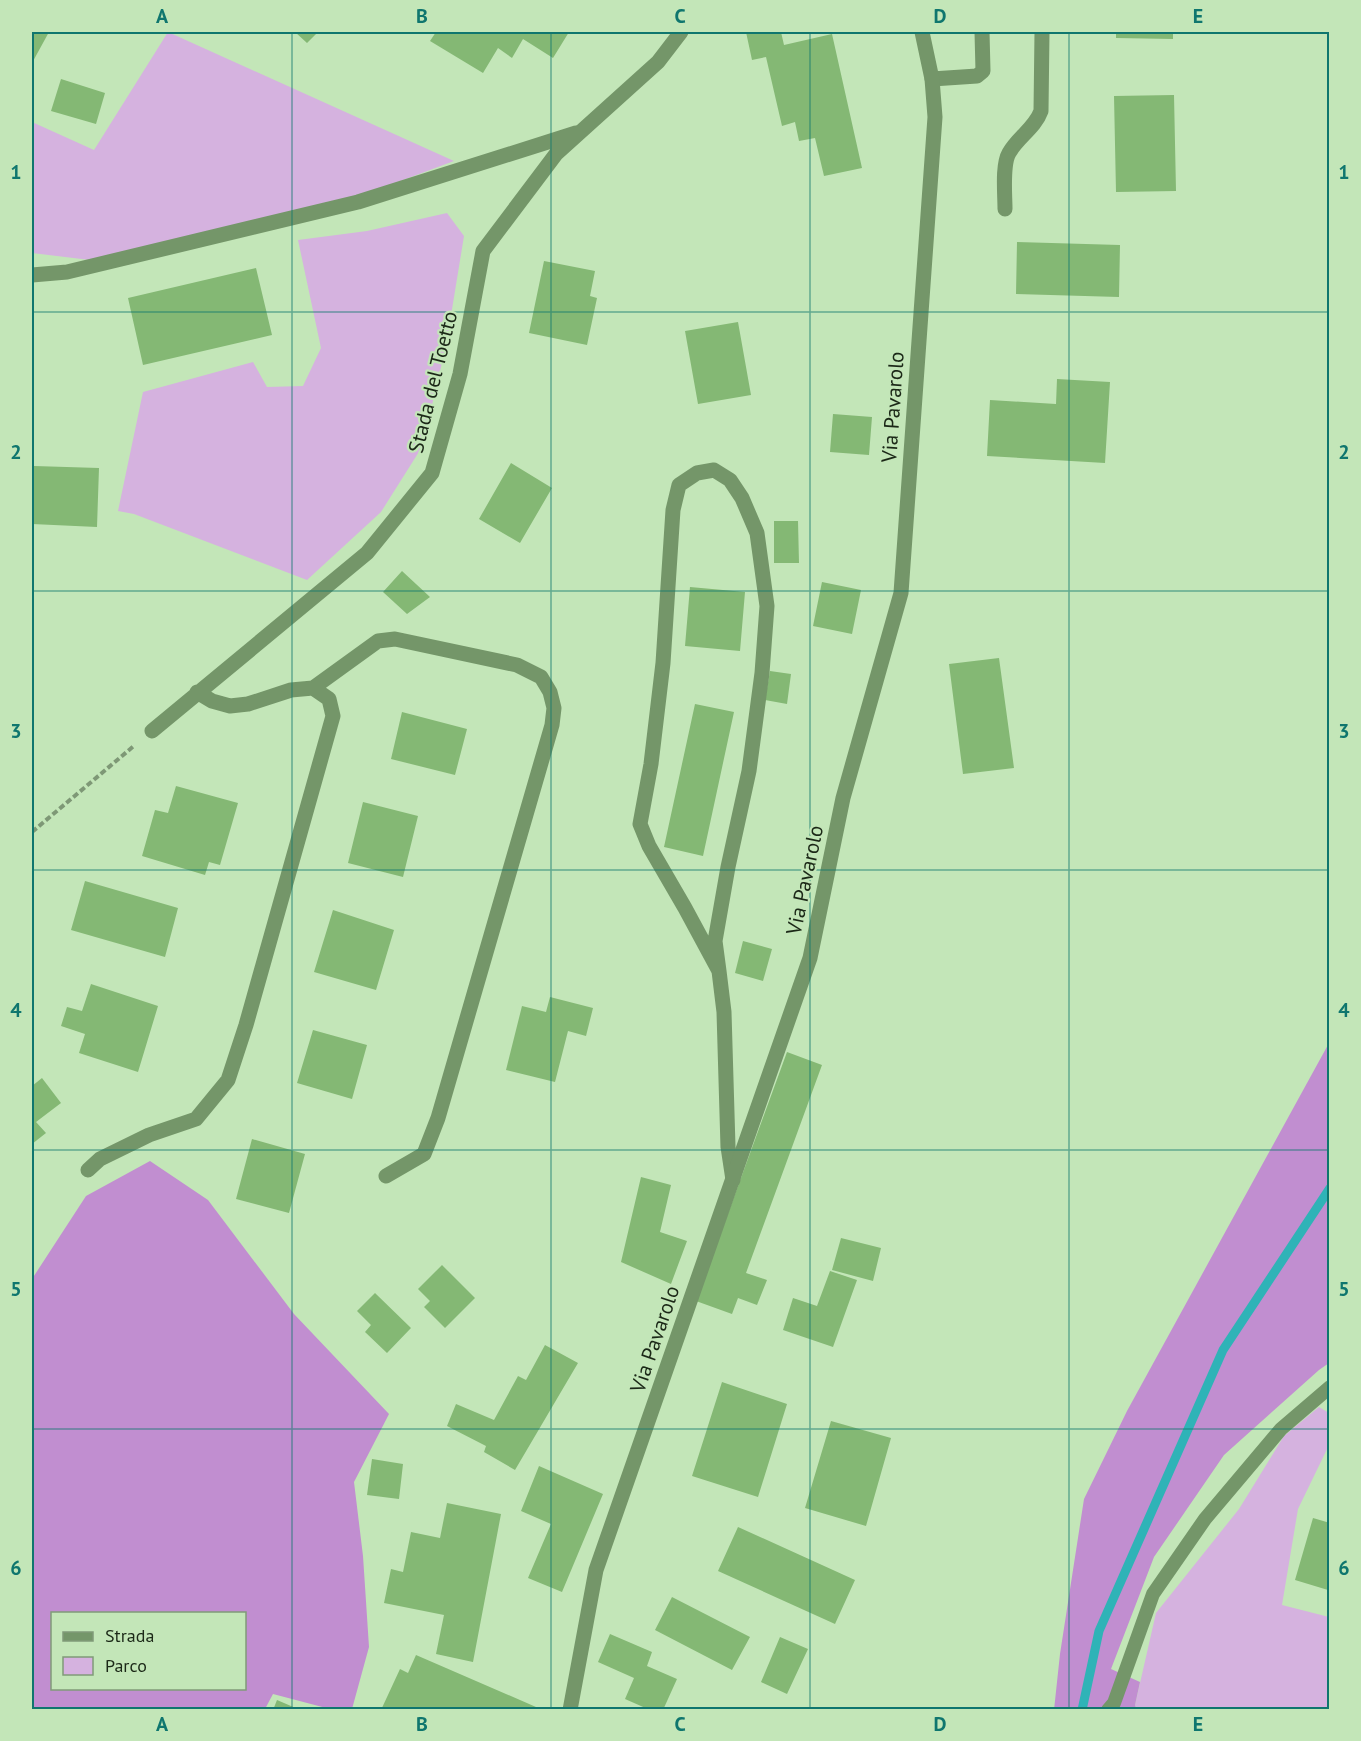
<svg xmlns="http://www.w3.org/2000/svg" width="1361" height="1741" font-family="'PT Sans',sans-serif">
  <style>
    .green { fill: #d5b2df }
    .forest { fill: #c18ed0; fill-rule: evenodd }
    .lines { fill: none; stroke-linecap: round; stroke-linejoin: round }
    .stream { stroke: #2fb3b7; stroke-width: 9 }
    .building { fill: #84b874 }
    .path { stroke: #7e9876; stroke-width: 4; stroke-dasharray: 6 3; stroke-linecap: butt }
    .service { stroke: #749669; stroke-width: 14 }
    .minor { stroke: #749669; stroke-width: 15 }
    .tertiary { stroke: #749669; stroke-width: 15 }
    .grid { fill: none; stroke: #0f766e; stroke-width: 1.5; stroke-opacity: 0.55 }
    .labels { text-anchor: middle; stroke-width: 4.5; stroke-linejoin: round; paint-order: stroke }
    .street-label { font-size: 21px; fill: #1b2817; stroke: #c3e6b8 }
    .neatline { fill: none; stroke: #0f766e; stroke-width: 2 }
    .grid-label { font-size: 20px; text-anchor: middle; font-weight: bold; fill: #0f766e }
  </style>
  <rect width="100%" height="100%" fill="#c3e6b8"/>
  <path class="green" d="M168 32 454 161 355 198 90 260 32 253V122L94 150Z
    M447 213 464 236 446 346 422 447 381 512 307 580 134 514 118 511 143 392 253 362 267 387 303 386 321 348 298 240 367 231Z
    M1319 1407 1329 1413V1445L1298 1509 1282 1605 1329 1617V1709L1136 1710 1135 1705 1156 1613 1239 1509 1284 1436Z"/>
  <path class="forest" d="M1329 1043V1363L1319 1370 1224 1455 1154 1557 1111 1669 1140 1682 1135 1705 1136 1709 1054 1710 1060 1654 1084 1499 1127 1411Z
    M150 1161 208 1200 294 1314 389 1414 354 1482 363 1556 369 1647 352 1709H330L273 1694 265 1709H32V1279L86 1196ZM52 1614H244V1688H52Z"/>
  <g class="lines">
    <path class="stream" d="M1082 1710 1099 1631 1223 1350 1330 1188"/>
  </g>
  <path class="building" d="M32 32H49L32 63Z
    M295 32H318L307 43Z
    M436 32H569L553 58 523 39 512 58 498 48 483 73 430 41Z
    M746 32H781L784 45 832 34 862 168 824 176 815 138 799 141 795 122 782 126 766 57 752 60Z
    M1116 32H1173V39L1116 38Z
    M61 79 105 93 96 124 51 111Z
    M1174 95 1176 191 1116 192 1114 96Z
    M1017 242 1120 245 1119 297 1016 294Z
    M544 261 595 271 590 296 597 298 587 345 529 333Z
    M256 268 272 335 143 365 128 298Z
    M738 322 751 395 698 404 685 331Z
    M1057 379 1110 382 1105 463 987 456 990 400 1056 404Z
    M833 414 872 417 869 455 830 452Z
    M511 463 552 488 520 543 479 519Z
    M34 466 99 468 97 527 32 524Z
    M774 521H798L799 563H774Z
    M402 571 430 597 407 614 383 592Z
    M822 582 861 590 852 634 813 626Z
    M690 587 745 592 740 651 685 646Z
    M999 658 1014 768 963 774 949 664Z
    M770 671 791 674 787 704 765 700Z
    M695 704 734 712 703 856 664 847Z
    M402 712 467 729 455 775 391 759Z
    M176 786 238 803 220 865 209 862 205 875 142 856 155 810 168 813Z
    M363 802 418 816 403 877 348 863Z
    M85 881 178 908 165 957 71 930Z
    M333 910 394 930 376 990 314 972Z
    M743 941 772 949 763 981 735 973Z
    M91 984 158 1006 138 1072 79 1053 85 1034 61 1026 67 1007 82 1011Z
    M550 997 593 1008 586 1036 568 1031 555 1082 506 1070 522 1006 546 1012Z
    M313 1030 367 1045 352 1099 297 1083Z
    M787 1052 822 1065 746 1273 767 1280 757 1305 738 1298 732 1314 696 1301Z
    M42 1078 61 1103 36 1122 46 1133 32 1144V1086Z
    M252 1139 305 1154 289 1213 236 1199Z
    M641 1177 671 1185 660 1232 687 1241 671 1284 621 1262Z
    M841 1238 881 1248 873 1281 832 1270Z
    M442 1265 475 1298 445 1328 424 1307 430 1301 418 1289Z
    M830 1271 857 1280 833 1347 783 1330 793 1298 817 1306Z
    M375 1293 411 1328 387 1353 365 1332 371 1325 357 1311Z
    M545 1345 578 1363 515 1470 484 1452 486 1446 447 1426 456 1404 494 1420 518 1376 526 1380Z
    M722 1382 787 1404 758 1497 692 1476Z
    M831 1421 891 1438 866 1526 805 1508Z
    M372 1459 403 1464 399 1499 367 1495Z
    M539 1466 603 1494 562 1592 528 1578 551 1524 521 1511Z
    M447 1503 501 1514 473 1662 436 1654 444 1615 384 1603 391 1569 403 1572 411 1532 440 1538Z
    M1313 1518 1330 1523V1583L1328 1590 1295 1580Z
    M738 1527 855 1580 835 1624 718 1571Z
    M672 1597 750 1637 732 1670 655 1630Z
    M610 1634 652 1652 647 1666 677 1679 663 1710H650L625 1699 634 1678 598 1662Z
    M780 1637 808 1649 787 1694 761 1682Z
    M416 1655 536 1707 535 1710H381L400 1669 408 1673Z
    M277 1700 298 1709V1710H273Z"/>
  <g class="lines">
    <path class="path" d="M32 832 135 745"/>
    <path class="service" d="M1108 1710 1114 1703 1153 1594 1205 1519 1281 1429 1330 1387"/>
    <path class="minor" d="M932 79 977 76 983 71 982 32
      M1005 209C1005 194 1002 165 1009 153 1018 137 1035 128 1041 111L1042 32
      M32 275 67 272 358 202 576 133
      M313 688 378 641 395 639 517 665 541 677 550 692 554 708 552 725 438 1118 424 1154 386 1176
      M152 731 367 553 432 473 460 374 483 251 556 154 658 62 681 32
      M719 971 715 941 728 867 749 771 762 673 767 606 757 533 742 498 730 480 714 470 697 473 679 485 673 510 663 663 651 764 640 824 649 846 685 908 719 971 724 1012 728 1147 733 1180
      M88 1170 100 1159 149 1135 196 1119 228 1080 246 1025 333 716 329 699 313 688 291 690 248 704 230 706 212 701 197 692"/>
    <path class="tertiary" d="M570 1710 596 1570 810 958 843 798 901 593 935 117 932 79 922 32"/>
  </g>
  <path class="grid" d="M292 32V1710M551 32V1710M810 32V1710M1069 32V1710M32 312H1330M32 591H1330M32 870H1330M32 1150H1330M32 1429H1330"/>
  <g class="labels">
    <g class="street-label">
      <text transform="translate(433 382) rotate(-76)" y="7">Stada del Toetto</text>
      <text transform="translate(893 407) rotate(-86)" y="7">Via Pavarolo</text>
      <text transform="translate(805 880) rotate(-78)" y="7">Via Pavarolo</text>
      <text transform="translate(655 1339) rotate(-71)" y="7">Via Pavarolo</text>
    </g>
  </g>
  <rect width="1361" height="1741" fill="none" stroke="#c3e6b8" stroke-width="66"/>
  <rect x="51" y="1612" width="195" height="78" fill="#c3e6b8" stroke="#809a78" stroke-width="1.5"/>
  <rect x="63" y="1632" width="30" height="9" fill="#749669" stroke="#809a78" stroke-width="1.5"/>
  <text x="105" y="1642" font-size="18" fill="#1b2817">Strada</text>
  <rect x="63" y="1657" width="30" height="18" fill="#d5b2df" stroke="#809a78" stroke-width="1.5"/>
  <text x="105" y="1672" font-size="18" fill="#1b2817">Parco</text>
  <rect x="33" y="33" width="1295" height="1675" class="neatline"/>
  <g class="grid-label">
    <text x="162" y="23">A</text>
    <text x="422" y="23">B</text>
    <text x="680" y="23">C</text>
    <text x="940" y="23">D</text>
    <text x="1198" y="23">E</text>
    <text x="16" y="179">1</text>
    <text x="1344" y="179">1</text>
    <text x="16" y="459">2</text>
    <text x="1344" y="459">2</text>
    <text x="16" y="738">3</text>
    <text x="1344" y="738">3</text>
    <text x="16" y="1017">4</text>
    <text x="1344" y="1017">4</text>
    <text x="16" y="1296">5</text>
    <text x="1344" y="1296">5</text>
    <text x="16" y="1575">6</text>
    <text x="1344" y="1575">6</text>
    <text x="162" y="1731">A</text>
    <text x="422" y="1731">B</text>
    <text x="680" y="1731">C</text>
    <text x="940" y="1731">D</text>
    <text x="1198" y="1731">E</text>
  </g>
</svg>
